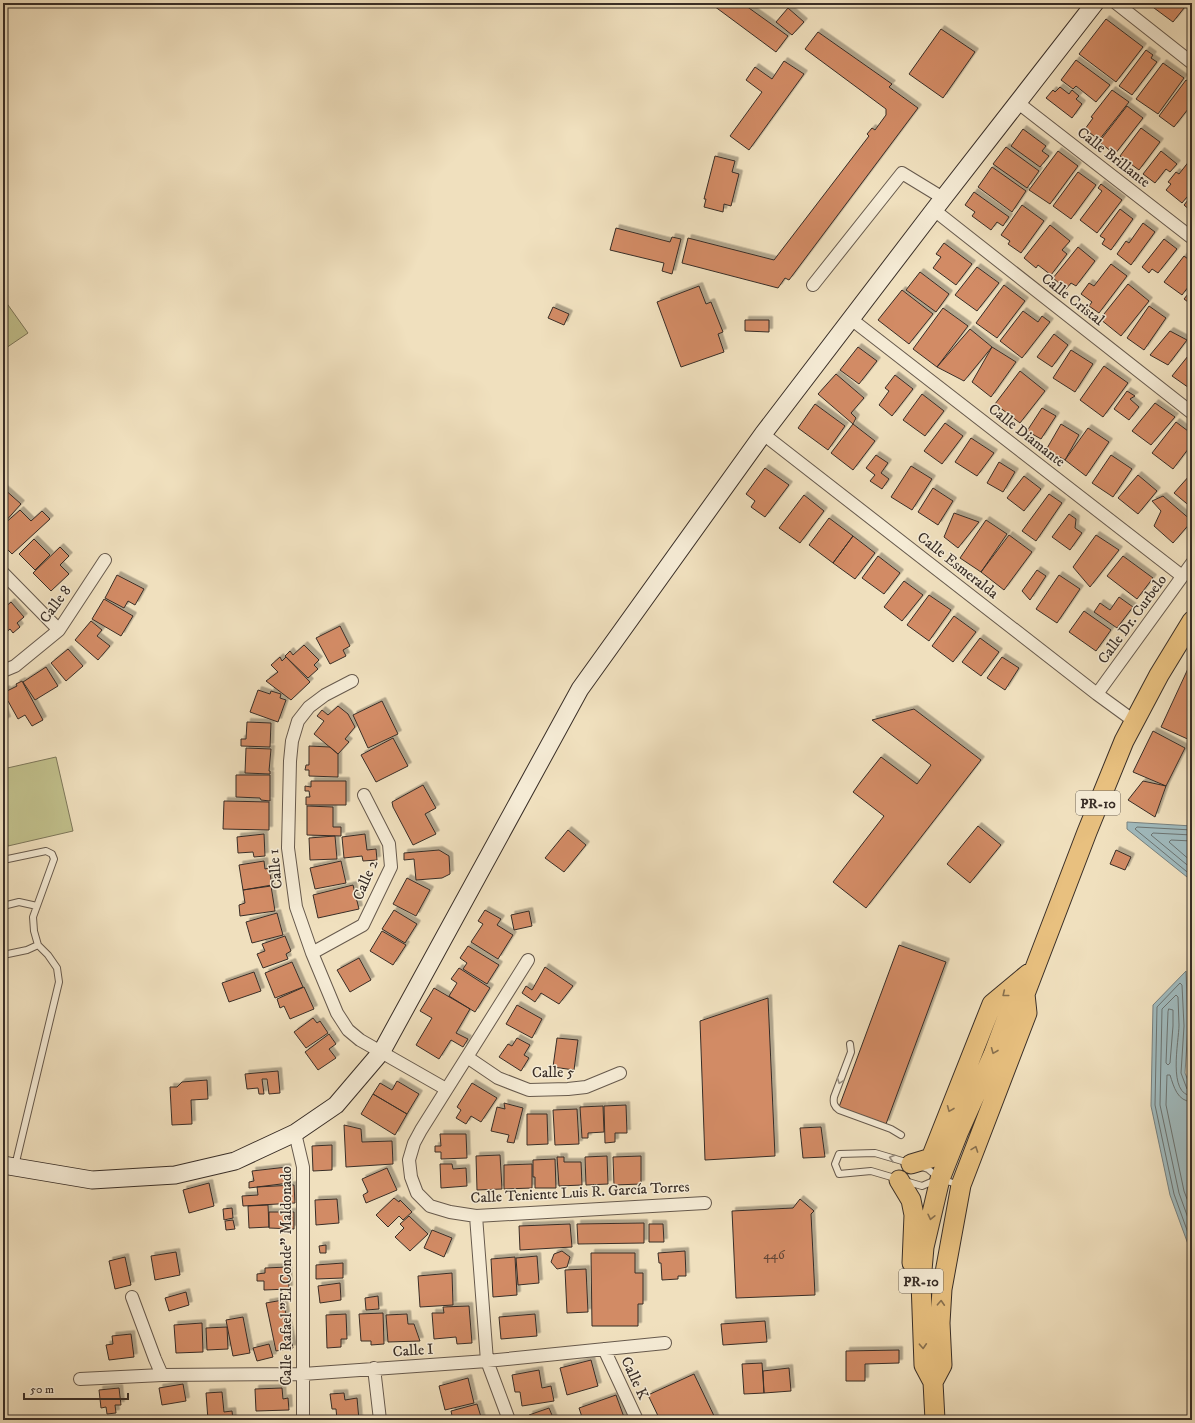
<svg xmlns="http://www.w3.org/2000/svg" width="1195" height="1423" font-family="'IM FELL DW Pica',serif">
  <style>
    .green { fill: #c1c08c; stroke: #7d775a }
    .water { fill: #a0babd; stroke: #778281 }
    .lines { fill: none; stroke-linecap: round; stroke-linejoin: round }
    .shore { stroke: #6c7472; stroke-width: 1 }
    .building { fill: #d28b65; stroke: #392e27; filter: url(#shadow) }
    .lane-casing { stroke: #675a4d; stroke-width: 8 }
    .street-casing { stroke: #675a4d; stroke-width: 14 }
    .secondary-casing { stroke: #392e27; stroke-width: 19 }
    .primary-casing { stroke: #392e27; stroke-width: 21 }
    .lane { stroke: #f5ebd5; stroke-width: 6 }
    .street { stroke: #f5ebd5; stroke-width: 12 }
    .secondary { stroke: #f5ebd5; stroke-width: 17 }
    .primary { stroke: #e8c07f; stroke-width: 19 }
    .oneway { stroke: #88704f }
    .oneway2 { stroke: #978c7e }
    .labels { text-anchor: middle; stroke-width: 3; stroke-linejoin: round; paint-order: stroke }
    .number-label { font-size: 13px; fill: #5f4536 }
    .shield { fill: #f5ebd5; stroke: #71675b; stroke-width: 1 }
    .shield-label { font-size: 14px; font-weight: bold; fill: #392e27 }
    .street-label { font-size: 15px; fill: #392e27; stroke: #f5ebd5 }
  </style>
  <defs>
    <filter id="shadow"><feDropShadow dx="3.5" dy="-3.5" stdDeviation="0" flood-color="#0004"/></filter>
  </defs>
  <rect width="100%" height="100%" fill="#f0e0be"/>
  <filter id="stains"><feTurbulence type="fractalNoise" baseFrequency=".005" numOctaves="4"/><feColorMatrix values="0 0 0 0 .2 0 0 0 0 .09 0 0 0 0 .02 0 0 0 .5 -.17"/></filter>
  <radialGradient id="worn" r=".72"><stop offset=".6" stop-color="#630" stop-opacity="0"/><stop offset="1" stop-color="#630" stop-opacity=".3"/></radialGradient>
  <path class="green" d="M3 298 28 333 3 350Z
    M56 757 73 831 8 846 3 822V769Z"/>
  <path class="water" d="M1127 822 1192 826V881L1127 829Z
    M1186 971 1188 1026 1185 1073 1192 1091V1255L1170 1195 1151 1106 1153 1005Z"/>
  <g class="lines">
    <path class="shore" d="M1192 830 1137 827 1135 829 1192 876
      M1192 835 1153 833 1151 835 1192 869
      M1192 841 1171 840 1169 842 1192 862
      M1169 1009 1173 1010V1026L1170 1063 1168 1065 1166 1063 1168 1012Z
      M1192 1091 1187 1089 1181 1073 1184 1026 1182 985 1180 983 1157 1007 1155 1105 1174 1194 1192 1244
      M1192 1096C1167 1095 1179 1041 1179 1025 1179 1016 1178 1006 1178 997L1176 995 1162 1009 1160 1105 1179 1193 1192 1229
      M1192 1102C1177 1101 1174 1087 1170 1075H1167L1166 1105 1184 1191 1192 1212"/>
  </g>
  <path class="building" d="M716 3H742L788 36 776 52 714 6Z
    M1135 3H1144L1141 7Z
    M1152 3H1188L1173 22 1150 5Z
    M788 8 804 22 792 35 776 22Z
    M1106 19 1143 47 1116 82 1079 54Z
    M941 29 975 52 943 98 909 74Z
    M818 32 892 84 889 87 918 108 789 280 785 278 778 288 682 263 688 238 774 260 869 136 867 134 872 128 875 130 886 115V109L805 49Z
    M1146 50 1153 55 1151 58 1157 62 1132 95 1119 86Z
    M1076 60 1110 85 1096 102 1076 86 1073 89 1061 80Z
    M784 61 804 74 749 150 730 136 762 92 746 80 755 67 772 79Z
    M1163 63 1184 78 1158 114 1136 99Z
    M1186 80 1192 84V104L1174 127 1159 116Z
    M1060 87 1069 94 1072 90 1079 96 1076 99 1082 104 1072 118 1046 98 1053 90 1055 92Z
    M1112 90 1129 102 1099 140 1085 129 1093 118 1091 117Z
    M1127 106 1143 118 1115 154 1099 142Z
    M1141 128 1160 142 1139 170 1120 156Z
    M1023 129 1046 146 1042 151 1049 156 1040 167 1011 146Z
    M1006 147 1039 171 1027 188 993 164Z
    M1058 151 1078 166 1050 204 1029 190Z
    M1161 151 1177 164 1170 172 1166 169 1155 183 1143 174Z
    M715 156 735 161 732 172 739 174 731 206 724 204 723 212 704 207 706 199H704Z
    M1190 160 1192 161V191L1182 203 1166 190 1171 184 1168 182 1176 172 1179 174Z
    M992 167 1026 191 1012 212 978 187Z
    M1078 172 1096 185 1071 219 1053 206Z
    M1101 184 1122 200 1097 233 1080 220 1102 191 1098 188Z
    M974 192 1009 217 1003 226 997 222 991 230 972 216 975 212 965 205Z
    M1192 195V212L1184 205Z
    M1022 205 1044 221 1021 253 1008 244 1010 241 1001 235Z
    M1120 209 1133 219 1111 250 1102 244 1105 239 1100 236Z
    M1143 223 1155 232 1131 265 1117 254 1126 241 1129 243Z
    M1050 225 1070 241 1062 250 1067 254 1051 275 1038 265 1036 268 1024 258Z
    M616 228 670 242 672 237 681 239 672 274 662 271 664 263 610 250Z
    M1164 239 1177 249 1158 273 1152 269 1149 273 1142 267Z
    M944 243 972 264 956 285 933 268 941 257 936 254Z
    M1078 247 1095 261 1076 286 1071 283 1066 289 1053 278Z
    M1184 256 1192 262V282L1182 295 1164 282Z
    M1111 264 1127 276 1099 313 1089 306 1092 302 1081 294 1089 283 1094 286Z
    M977 267 999 283 977 311 955 295Z
    M920 272 949 294 936 312 906 290Z
    M1128 284 1149 301 1121 336 1100 319Z
    M1004 285 1025 301 997 338 976 323Z
    M699 286 706 304 711 302 723 332 718 334 724 352 681 367 657 302Z
    M1192 289V305L1184 299Z
    M902 290 933 314 909 344 878 320Z
    M1149 306 1166 318 1144 350 1127 338Z
    M553 307 569 314 564 325 548 318Z
    M943 308 968 326 937 367 913 349Z
    M1023 311 1038 322 1042 316 1050 322 1022 358 1000 341Z
    M745 320H769V332L745 331Z
    M970 329 992 347 964 381 937 367Z
    M1170 331 1187 340 1168 365 1150 355Z
    M1054 334 1068 345 1052 367 1037 357Z
    M858 347 877 361 859 384 840 370Z
    M992 347 1016 362 991 397 972 382Z
    M1071 350 1093 364 1075 392 1053 378Z
    M1192 351V390L1172 376Z
    M1104 366 1128 383 1103 417 1080 400Z
    M1020 371 1045 391 1020 423 995 404Z
    M836 374 864 398 851 413 856 418 853 424 818 394Z
    M895 375 913 389 892 416 879 405 889 391 885 388Z
    M1127 391 1135 396 1130 399 1139 407 1129 420 1114 409Z
    M922 394 944 411 925 436 903 420Z
    M1155 403 1175 417 1151 445 1132 431Z
    M815 404 845 426 828 450 798 428Z
    M1042 408 1056 416 1041 439 1027 431Z
    M1176 422 1192 434V444L1173 469 1152 453Z
    M945 423 963 436 942 464 924 451Z
    M853 424 875 441 853 470 831 453Z
    M1061 424 1079 435 1065 460 1046 450Z
    M1088 428 1109 442 1086 476 1065 460Z
    M971 438 994 453 977 476 955 462Z
    M876 455 888 463 881 473 889 479 882 489 870 481 875 475 866 468Z
    M1111 455 1132 469 1113 497 1092 483Z
    M999 462 1015 472 1003 492 987 483Z
    M911 466 932 479 912 510 891 497Z
    M765 468 789 485 765 517 751 507 755 501 746 494Z
    M1138 475 1157 491 1138 514 1118 498Z
    M1190 475 1192 477V508L1174 493Z
    M1024 476 1041 489 1024 511 1007 498Z
    M3 488 21 504 3 524Z
    M933 488 953 501 938 525 918 512Z
    M1049 494 1062 503 1036 541 1022 531Z
    M804 495 824 511 800 543 779 528Z
    M1163 496 1192 521 1173 543 1154 526 1161 511 1152 501Z
    M20 510 31 521 42 511 50 519 12 554 3 545V525Z
    M954 513 979 522 958 548 944 537Z
    M1069 514 1076 519 1075 528 1082 533 1070 550 1052 537Z
    M829 518 853 536 833 563 809 545Z
    M986 520 1007 534 981 572 960 558Z
    M1009 535 1032 552 1004 590 981 572Z
    M1096 535 1119 550 1090 587 1073 567Z
    M853 536 875 553 855 579 833 563Z
    M34 539 50 555 35 570 19 554Z
    M60 547 69 556 60 565 69 574 51 591 33 573Z
    M878 556 900 573 884 594 862 578Z
    M1123 556 1153 578 1137 599 1107 576Z
    M1037 570 1046 576 1030 600 1022 591Z
    M117 575 144 589 135 605 128 601 124 608 105 598Z
    M1059 575 1080 589 1057 623 1036 609Z
    M904 581 923 595 902 621 884 607Z
    M929 595 951 610 929 641 907 625Z
    M1119 597 1133 607 1117 628 1094 612 1100 603 1110 610Z
    M104 599 133 616 121 636 92 619Z
    M11 602 24 617 17 623 20 627 13 633 10 629 3 635V609Z
    M1084 611 1111 630 1096 651 1069 632Z
    M954 616 976 632 953 662 932 646Z
    M91 621 102 630 97 636 110 646 98 660 75 640Z
    M340 626 350 646 343 650 346 656 330 664 316 638Z
    M980 638 999 652 981 676 962 662Z
    M304 645 319 660 314 665 318 669 308 678 285 656 290 651 293 655Z
    M68 649 83 666 66 681 51 663Z
    M280 657 282 661 286 657 310 682 291 700 266 681 278 672 271 665Z
    M1002 657 1019 668 1005 690 987 678Z
    M1192 660V741L1161 727Z
    M46 667 58 686 35 700 23 682Z
    M22 681 43 720 32 726 25 715 18 719 8 701 4 703 3 702V691L6 689 7 691 17 686 16 684Z
    M258 690 270 694 271 691 281 694 280 698 286 700 278 722 250 712Z
    M382 701 398 734 368 748 353 715Z
    M338 706 348 714 355 727 345 739 349 742 338 754 314 734 324 721 317 716 322 710 328 715Z
    M3 708 7 720 3 722Z
    M914 709 981 760 866 908 833 882 884 816 853 792 881 757 917 784 931 765 872 720Z
    M247 722 271 723 270 747 241 746V739H246Z
    M1153 731 1185 748 1166 786 1133 772Z
    M393 738 408 766 376 782 361 755Z
    M309 746 330 747 338 754V777L309 776V770H305L306 765H309Z
    M246 748 271 749 269 771H270V774L245 773Z
    M236 775H270V801L261 800 260 798 236 797Z
    M311 781H346V805H306V797H310L309 791H305V786L311 787Z
    M1143 781 1166 786 1155 817 1128 800Z
    M423 785 436 808 425 814 436 834 413 845 393 807 392 802Z
    M224 801 269 802V830L223 829Z
    M307 806 333 807V827H341V836L307 835Z
    M978 826 1001 845 970 883 947 864Z
    M568 830 586 845 564 872 545 858Z
    M264 834 265 856 254 857 253 852 238 853 237 837Z
    M365 834 367 850 376 849 377 860 363 861 362 856 344 858 342 837Z
    M335 836 337 859 310 860 309 838Z
    M439 850 449 856 450 874 442 878 416 880 414 859 404 860V853Z
    M1116 850 1131 857 1125 870 1110 864Z
    M264 861 265 869 269 868 272 885 243 890 239 865Z
    M341 861 346 883 315 889 310 868Z
    M407 878 430 890 416 916 393 904Z
    M353 885 359 909 318 918 313 895Z
    M271 886 275 911 240 916 239 905 245 903 243 890Z
    M394 910 417 924 405 943 382 929Z
    M485 910 501 919 497 925 513 935 498 959 471 942 483 924 478 921Z
    M529 911 532 926 514 930 511 915Z
    M277 913 283 935 252 943 246 922Z
    M382 931 406 945 393 965 370 951Z
    M285 936 291 951 286 954 288 959 263 968 257 954 265 951 262 944Z
    M899 945 946 962 886 1124 839 1107Z
    M468 946 499 965 487 984 463 969 467 963 460 958Z
    M359 958 371 980 350 992 337 970Z
    M292 962 303 987 275 998 265 973Z
    M545 967 573 986 559 1004 541 993 535 1002 522 993 526 986 532 990Z
    M459 968 490 988 475 1012 449 996 457 983 451 979Z
    M254 972 261 991 229 1002 222 983Z
    M304 987 314 1009 290 1019 284 1006 280 1008 277 999Z
    M434 988 470 1009 456 1033 468 1039 463 1047 451 1040 439 1059 416 1045 432 1018 420 1011Z
    M768 998 775 1156 705 1160 700 1021Z
    M517 1005 542 1019 532 1038 506 1024Z
    M313 1018 317 1023 320 1021 328 1033 306 1048 294 1032Z
    M329 1034 336 1044 329 1049 336 1058 318 1070 305 1052Z
    M517 1038 530 1045 524 1055 529 1058 521 1071 499 1057 508 1044 512 1046Z
    M557 1038 578 1040 574 1070 553 1067Z
    M278 1071 280 1093 269 1094 267 1079H262L264 1094H259L258 1088 247 1089 245 1074Z
    M207 1080 208 1099 191 1100 192 1124 172 1125 170 1087H177L182 1082Z
    M397 1081 419 1094 407 1114 373 1094 380 1083 392 1090Z
    M472 1083 497 1098 481 1122 471 1116 466 1124 456 1118 461 1110 457 1107Z
    M373 1094 407 1114 395 1135 361 1114Z
    M504 1103 523 1108 514 1143 507 1142 509 1135 491 1131 497 1107 505 1109Z
    M626 1105 627 1133H615V1142L605 1143 604 1106Z
    M603 1106 604 1132 588 1133V1138H582L580 1107Z
    M577 1109 579 1144 555 1145 553 1110Z
    M527 1114H547L548 1144 527 1145Z
    M344 1125 361 1129 362 1142 392 1141 393 1164 346 1167Z
    M821 1127 825 1157 803 1158 800 1128Z
    M440 1134H466L467 1158 441 1159V1152H435V1146H441Z
    M332 1145V1170L313 1171 312 1146Z
    M500 1155 502 1189 477 1190 476 1156Z
    M607 1156 608 1184 586 1185 585 1157Z
    M641 1156V1184L614 1185 613 1157Z
    M557 1157H564V1162H581L582 1185 559 1186Z
    M555 1159 556 1188H535V1177H533V1160Z
    M440 1164H452L453 1169 466 1168 467 1186 441 1188Z
    M532 1164V1188L504 1189V1165Z
    M287 1167 289 1183 249 1188V1182L254 1181 252 1171Z
    M387 1168 397 1190 366 1203 363 1195 368 1192 362 1179Z
    M209 1183 214 1206 189 1213 183 1190Z
    M294 1185 295 1203 243 1206 242 1196 258 1195 257 1187Z
    M394 1198 399 1202 400 1200 412 1212 403 1220 399 1216 388 1227 376 1215Z
    M337 1199 339 1223 316 1225 315 1200Z
    M800 1199 814 1211 811 1214 815 1295 736 1298 732 1211 793 1208Z
    M268 1205 269 1227 249 1228 248 1206Z
    M232 1208 233 1218 224 1220 223 1209Z
    M269 1212H294V1229L269 1228Z
    M409 1216 428 1234 410 1251 395 1237 404 1228 400 1224Z
    M233 1220 235 1229 226 1230 225 1221Z
    M644 1223V1243L578 1244 577 1224Z
    M570 1224 572 1247 520 1250 519 1226Z
    M649 1224H663L664 1242H649Z
    M432 1230 452 1238 444 1257 424 1248Z
    M326 1245V1253H320L319 1246Z
    M562 1251 570 1257 567 1267 557 1269 551 1262 554 1254Z
    M685 1251 686 1276H678V1279L662 1280 661 1263H659L658 1253Z
    M176 1252 180 1275 155 1280 151 1256Z
    M591 1253H635V1273H643V1304H638V1326H592Z
    M537 1256 539 1283 518 1285 516 1258Z
    M125 1257 131 1285 115 1289 109 1261Z
    M515 1257 517 1295 493 1297 491 1259Z
    M343 1263V1278L316 1279V1265Z
    M288 1267 289 1289 264 1290V1281H257V1274L265 1273V1268Z
    M586 1269 588 1312 567 1313 565 1270Z
    M452 1273 453 1305 420 1307 418 1276Z
    M340 1283 341 1300 320 1303 318 1286Z
    M186 1292 189 1305 169 1311 165 1298Z
    M378 1296 379 1309 366 1310 365 1298Z
    M283 1300 293 1348 276 1351 266 1303Z
    M469 1306 472 1343 457 1344 456 1337 434 1339 432 1313H444L443 1307Z
    M383 1313 384 1344 371 1345V1341H361L359 1314Z
    M346 1314 347 1339H341V1347L327 1348 326 1315Z
    M407 1314 408 1324H414L420 1341 388 1342 386 1315Z
    M535 1314 537 1336 501 1339 499 1317Z
    M243 1317 250 1353 233 1356 226 1320Z
    M765 1321 767 1342 723 1345 721 1324Z
    M202 1323 203 1352 176 1353 174 1325Z
    M227 1327 228 1349 207 1350 206 1328Z
    M131 1334 134 1357 109 1360 106 1345 113 1344 112 1336Z
    M269 1344 273 1357 257 1361 253 1348Z
    M899 1350V1363L865 1364V1381H846V1351Z
    M591 1360 598 1386 567 1395 560 1368Z
    M762 1363 764 1393 744 1394 742 1364Z
    M789 1368 791 1391 764 1393 763 1371Z
    M539 1370 542 1388 551 1386 554 1401 522 1406 520 1392H515L512 1375Z
    M694 1374 716 1420H660L648 1395Z
    M468 1378 474 1403 445 1410 439 1386Z
    M183 1384 186 1401 162 1405 159 1388Z
    M119 1388 121 1405H115L116 1413 107 1414 106 1407 101 1408 99 1390Z
    M282 1388 283 1399 288 1398 289 1410 256 1411 255 1389Z
    M222 1392 224 1412 232 1411 233 1420H208L206 1393Z
    M344 1393 345 1400 357 1398 359 1420H337L336 1409H332L330 1394Z
    M616 1395 625 1420H583L579 1408Z
    M477 1404 482 1420H453L451 1411Z
    M549 1408 554 1420H531L529 1415Z"/>
  <g class="lines">
    <g class="lane-casing">
      <path id="lane" d="M3 860 46 851 52 854 54 859 33 917 34 931 38 945 48 955 57 968 59 982 15 1166
        M3 906 19 902 37 906
        M3 955 27 950 38 945
        M850 1044 851 1052 834 1097C833 1103 834 1106 839 1110L891 1129 901 1135
        M909 1163 875 1153 839 1154 835 1164 839 1174 871 1171 922 1186 936 1180
        M922 1167 928 1169 940 1179 960 1185"/>
    </g>
    <g class="street-casing">
      <path id="street" d="M1116 3 1192 63
        M1017 102 1192 238
        M934 210 1192 413
        M813 285 902 173 943 198
        M851 319 1182 576
        M763 434 1097 694 1134 721
        M3 573 59 630
        M3 671 15 666 59 630 105 560
        M352 681 325 695 309 707 298 721 292 741 290 761 288 848 296 907 312 953 337 1013 348 1030 360 1040 446 1089
        M1097 694 1192 563
        M312 953 363 925 391 867 389 844 364 795
        M528 960 421 1130 414 1143 409 1160 411 1177 417 1193 430 1206 450 1212 476 1216 705 1203
        M467 1057 498 1078 529 1090 568 1089 586 1087 620 1073
        M295 1133 303 1167V1420
        M476 1216 487 1361 509 1420
        M132 1297 155 1359 162 1375
        M604 1349 637 1420
        M374 1368 380 1420
        M80 1379 162 1375 303 1374 487 1361 665 1343"/>
    </g>
    <g class="secondary-casing">
      <path id="secondary" d="M3 1165 92 1180 175 1175 235 1161 295 1133 336 1105 382 1051 580 689 763 434 934 210 1095 3"/>
    </g>
    <g class="primary-casing">
      <path id="primary" d="M911 1164 931 1158 992 1004 1028 974
        M899 1180 911 1200 914 1215 912 1263
        M933 1382 942 1365 940 1323 942 1289 961 1185 1027 1013 1025 994 1087 832 1124 741 1159 675 1192 621
        M935 1420 933 1382 924 1365 921 1282 924 1247 940 1179 959 1131 993 1055 1011 1007 1025 994"/>
    </g>
    <use href="#lane" class="lane"/>
    <use href="#street" class="street"/>
    <use href="#secondary" class="secondary"/>
    <use href="#primary" class="primary"/>
  </g>
  <defs><path id="oneway-chevron" d="M-2-3.5L2.5 0L-2 3.5" fill="none" stroke-width="1.6" stroke-linecap="round" stroke-linejoin="round"/></defs>
  <g class="oneway">
    <use href="#oneway-chevron" transform="translate(1005 994) rotate(141)"/>
    <use href="#oneway-chevron" transform="translate(994 1051) rotate(112)"/>
    <use href="#oneway-chevron" transform="translate(950 1109) rotate(112)"/>
    <use href="#oneway-chevron" transform="translate(975 1149) rotate(-70)"/>
    <use href="#oneway-chevron" transform="translate(931 1217) rotate(103)"/>
    <use href="#oneway-chevron" transform="translate(941 1303) rotate(-87)"/>
    <use href="#oneway-chevron" transform="translate(923 1346) rotate(87)"/>
  </g>
  <g class="oneway2">
    <use href="#oneway-chevron" transform="translate(840 1081) rotate(110)"/>
    <use href="#oneway-chevron" transform="translate(892 1158) rotate(-164)"/>
  </g>
  <g class="labels">
    <g class="number-label">
      <text x="774" y="1259">446</text>
    </g>
    <g class="shield">
      <rect x="1076" y="791" width="44" height="24" rx="3"/>
      <rect x="899" y="1269" width="44" height="24" rx="3"/>
    </g>
    <g class="shield-label">
      <text x="1098" y="808">PR-10</text>
      <text x="921" y="1286">PR-10</text>
    </g>
    <g class="street-label">
      <text transform="translate(1114 157) rotate(38)" y="5">Calle Brillante</text>
      <text transform="translate(1073 299) rotate(38)" y="5">Calle Cristal</text>
      <text transform="translate(1027 435) rotate(38)" y="5">Calle Diamante</text>
      <text transform="translate(958 565) rotate(38)" y="5">Calle Esmeralda</text>
      <text transform="translate(55 604) rotate(-54)" y="5">Calle 8</text>
      <text transform="translate(1132 619) rotate(-54)" y="5">Calle Dr. Curbelo</text>
      <text transform="translate(275 869) rotate(-96)" y="5">Calle 1</text>
      <text transform="translate(365 880) rotate(-67)" y="5">Calle 2</text>
      <text transform="translate(553 1072) rotate(-1)" y="5">Calle 5</text>
      <text transform="translate(580 1192) rotate(-3)" y="5">Calle Teniente Luis R. García Torres</text>
      <text transform="translate(286 1276) rotate(-90)" y="5">Calle Rafael "El Conde" Maldonado</text>
      <text transform="translate(413 1350) rotate(-4)" y="5">Calle I</text>
      <text transform="translate(635 1378) rotate(65)" y="5">Calle K</text>
    </g>
  </g>
  <rect width="1195" height="1423" fill="none" stroke="#f0e0be" stroke-width="16"/>
  <rect x="4" y="4" width="1187" height="1415" fill="none" stroke="#392e27" stroke-width="2"/>
  <rect x="8" y="8" width="1179" height="1407" fill="none" stroke="#392e27"/>
  <path d="M24 1393v6h104v-6" fill="none" stroke="#392e27" stroke-width="2"/>
  <text x="30" y="1393" font-size="12" fill="#392e27" stroke="#f5ebd5" stroke-width="3" paint-order="stroke">50 m</text>
  <rect width="100%" height="100%" filter="url(#stains)"/>
  <rect width="100%" height="100%" fill="url(#worn)"/>
</svg>
